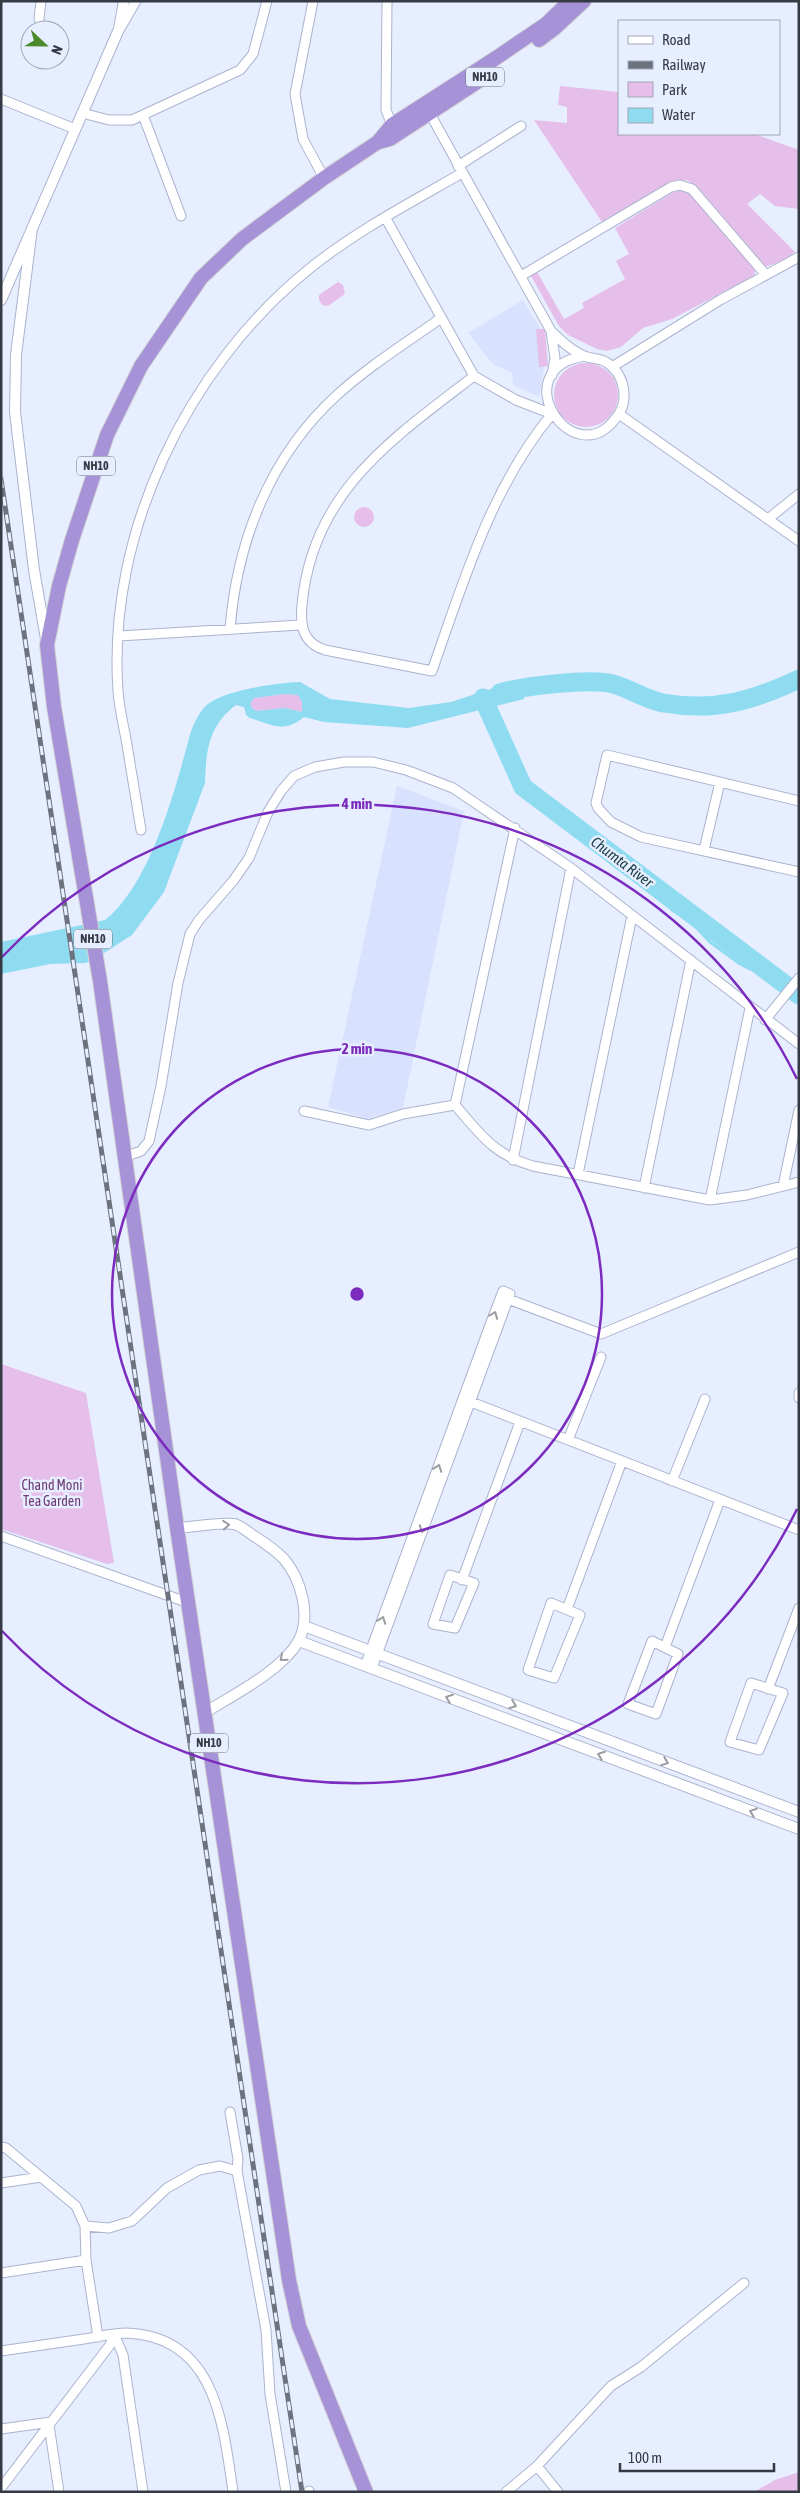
<svg xmlns="http://www.w3.org/2000/svg" width="800" height="2493" font-family="'Asap Condensed',sans-serif">
  <style>
    .built { fill: #d8e2fe }
    .green { fill: #e5bfea }
    .water { fill: #8fdcf1; fill-rule: evenodd }
    .lines { fill: none; stroke-linecap: round; stroke-linejoin: round }
    .stream { stroke: #8fdcf1; stroke-width: 3 }
    .river { stroke: #8fdcf1; stroke-width: 19 }
    .minor-casing { stroke: #aab4ce; stroke-width: 11 }
    .tertiary-casing { stroke: #aab4ce; stroke-width: 12 }
    .trunk-casing { stroke: #d3d4d6; stroke-width: 16 }
    .minor { stroke: #fff; stroke-width: 9 }
    .tertiary { stroke: #fff; stroke-width: 10 }
    .trunk { stroke: #a692d6; stroke-width: 14 }
    .rail-casing { stroke: #6d727f; stroke-width: 5 }
    .rail { stroke: #e7eeff; stroke-width: 3; stroke-dasharray: 9; stroke-linecap: butt }
    .oneway { stroke: #9a9ca2 }
    .ring { fill: none; stroke: #7b2cbf; stroke-width: 2.5 }
    .labels { text-anchor: middle; stroke-width: 5; stroke-linejoin: round; paint-order: stroke }
    .shield { fill: #e7eeff; stroke: #6b707d; stroke-width: 1 }
    .shield-label { font-size: 12px; font-weight: bold; fill: #363a45 }
    .park-label { font-size: 14px; fill: #6f3b77; stroke: #e7eeff }
    .water-label { font-size: 15px; font-style: italic; fill: #1d414a; stroke: #e7eeff }
    .centre { fill: #7b2cbf; stroke: #e7eeff; stroke-width: 2.5 }
    .ring-label { font-size: 15px; text-anchor: middle; font-weight: bold; fill: #7b2cbf; stroke: #e7eeff; stroke-width: 5; stroke-linejoin: round; paint-order: stroke }
  </style>
  <rect width="100%" height="100%" fill="#e7eeff"/>
  <path class="built" d="M523 300 541 330 545 363 539 397 513 385 512 373 493 364 468 333Z
    M397 786 464 811 403 1108 367 1119 328 1107Z"/>
  <path class="green" d="M560 86 619 92V134H754L799 150V209L775 206 760 194 747 204 795 252 784 260 765 267 696 186 687 180 673 182 602 222 534 120 567 123V107L558 105Z
    M677 190H683L693 195 756 268 754 276 672 319 643 328 621 347 607 351 597 349 568 335 559 326 531 276 537 272 564 319 584 308 582 303 625 279 616 261 629 254 615 228Z
    M338 282 343 285 345 294 328 306 322 305 319 300V295Z
    M536 329H545L548 366 539 367Z
    M554 395a32 32 0 1 1 64 0a32 32 0 1 1-64 0Z
    M354 517a10 10 0 1 1 20 0a10 10 0 1 1-20 0Z
    M284 694 298 695 302 702V712L285 708 256 711 251 707V702L254 698Z
    M1 1364 86 1393 114 1563 107 1564 1 1529Z
    M799 2472V2492H754L775 2480Z"/>
  <path class="water" d="M300 682 330 699 409 708 451 702 500 686 524 682V699L408 728 324 722 304 717C284 733 274 726 250 718L246 715 244 707 236 705C209 725 206 750 205 783L164 892 132 935 98 957 86 963 50 964 1 974V942L105 920C151 884 176 787 191 731 195 722 200 710 208 704 227 690 276 683 300 682ZM284 694 298 695 302 702V712L285 708 256 711 251 707V702L254 698Z"/>
  <g class="lines">
    <path class="stream" d="M668 894V904L672 910 691 922 710 942 740 964 750 969 767 972"/>
    <path class="river" d="M500 693C521 686 593 678 613 684 631 689 644 699 663 703 715 712 752 701 799 679
      M483 698 523 787 799 995"/>
    <g class="minor-casing">
      <path id="minor" d="M313 1 295 94 303 139 324 178
        M387 1 386 110 392 125
        M39 19 41 1
        M121 27 136 1
        M1 99 75 129
        M429 112 551 331C560 340 572 351 584 356 591 359 599 358 606 362 625 374 630 401 616 418 572 476 503 368 585 356
        M82 113 109 120H132L240 70 253 54 267 1
        M143 115 181 216
        M458 166 521 126
        M385 217 474 376 516 400 552 414C491 487 463 583 432 671L325 650C303 643 300 626 302 605 312 492 392 439 474 376
        M521 276 671 187 680 185 692 189 766 275
        M551 331 555 358 552 375
        M612 367 720 300 799 257
        M619 414 799 541
        M768 519 799 494
        M230 629C237 541 270 456 337 395 369 366 406 343 441 318
        M119 636 301 625
        M799 801 607 755 596 803 598 808 611 822 641 837 799 872
        M141 830C136 800 131 770 126 739 123 723 119 707 118 691 107 533 187 368 309 269 356 231 410 203 462 173
        M704 850 720 782
        M765 1020 799 978
        M455 1105C481 1135 494 1155 533 1166L710 1200 747 1195 799 1182
        M455 1105 515 828
        M304 1111 369 1125 403 1114 455 1105
        M124 1157 141 1151 149 1141 161 1086 178 983 190 934 199 920 233 881 249 858 268 812 281 791 294 776 315 767 344 762H373L406 770 453 788 571 868 799 1044
        M513 1160 571 868
        M578 1174 632 916
        M783 1186 799 1110
        M644 1188 691 960
        M710 1200 750 1008
        M508 1299 601 1334 799 1252
        M799 1393V1398
        M466 1400 799 1530
        M568 1440 601 1357
        M672 1481 705 1399
        M1 1536 189 1603
        M450 1575 474 1583 455 1628 433 1624Z
        M462 1580 520 1422
        M551 1603 580 1615 554 1678 528 1670Z
        M567 1609 622 1461
        M652 1641 678 1654 656 1714 628 1704Z
        M665 1647 720 1500
        M365 1666 490 1325 503 1291 510 1294 372 1668
        M751 1683 783 1693 759 1750 730 1742Z
        M768 1689 799 1608
        M230 2112 238 2159 237 2171 266 2330 270 2394 286 2492
        M1 2147 6 2148 76 2206 85 2226 109 2228 132 2221 167 2188 199 2170 220 2166 237 2171
        M1 2183 41 2177
        M85 2226 86 2260
        M1 2273 86 2260 98 2337
        M114 2334 123 2355 143 2492
        M1 2351C29 2347 57 2343 84 2339 98 2337 112 2333 126 2333 215 2336 223 2422 233 2492
        M49 2425 59 2492
        M1 2429 51 2422
        M537 2466 558 2492
        M1 2488 110 2345 114 2334
        M309 2491V2492
        M506 2492 537 2466 611 2386 641 2367 744 2283"/>
    </g>
    <g class="tertiary-casing">
      <path id="tertiary" d="M32 228 16 355 15 412 34 570 46 639
        M1 300 119 29 124 1
        M177 1528C193 1527 219 1522 234 1524 240 1525 248 1532 254 1536 265 1543 275 1550 284 1559 301 1579 312 1617 298 1642 281 1671 233 1695 204 1713
        M304 1626 799 1812
        M299 1641 799 1829"/>
    </g>
    <g class="trunk-casing">
      <path id="trunk" d="M539 40 555 28 584 1
        M379 142 390 139 488 75
        M366 2492 299 2326 289 2280 177 1528 100 981 54 707 47 645 59 586 72 540 107 435 141 366 201 278 242 239 324 178 378 142 392 125 496 58 546 24 570 1"/>
    </g>
    <use href="#minor" class="minor"/>
    <use href="#tertiary" class="tertiary"/>
    <use href="#trunk" class="trunk"/>
    <g class="rail-casing">
      <path id="rail" d="M1 479 302 2492"/>
    </g>
    <use href="#rail" class="rail"/>
  </g>
  <defs><path id="oneway-chevron" d="M-2-3.5L2.5 0L-2 3.5" fill="none" stroke-width="1.6" stroke-linecap="round" stroke-linejoin="round" transform="scale(1.25)"/></defs>
  <g class="oneway">
    <use href="#oneway-chevron" transform="translate(494 1315) rotate(-69)"/>
    <use href="#oneway-chevron" transform="translate(438 1468) rotate(-70)"/>
    <use href="#oneway-chevron" transform="translate(226 1525) rotate(-4)"/>
    <use href="#oneway-chevron" transform="translate(423 1529) rotate(110)"/>
    <use href="#oneway-chevron" transform="translate(382 1620) rotate(-70)"/>
    <use href="#oneway-chevron" transform="translate(283 1658) rotate(139)"/>
    <use href="#oneway-chevron" transform="translate(449 1698) rotate(-159)"/>
    <use href="#oneway-chevron" transform="translate(513 1705) rotate(21)"/>
    <use href="#oneway-chevron" transform="translate(601 1755) rotate(-159)"/>
    <use href="#oneway-chevron" transform="translate(665 1762) rotate(21)"/>
    <use href="#oneway-chevron" transform="translate(753 1812) rotate(-159)"/>
  </g>
  <g class="ring">
    <circle cx="357" cy="1294" r="245"/>
    <path d="M797 1509A490 490 0 0 1 2 1631M2 957A490 490 0 0 1 797 1079"/>
  </g>
  <g class="labels">
    <g class="shield">
      <rect x="466" y="67.5" width="38" height="19" rx="4"/>
      <rect x="77" y="456.5" width="38" height="19" rx="4"/>
      <rect x="74" y="929.5" width="38" height="19" rx="4"/>
      <rect x="190" y="1733.5" width="38" height="19" rx="4"/>
    </g>
    <g class="shield-label">
      <text x="485" y="81">NH10</text>
      <text x="96" y="470">NH10</text>
      <text x="93" y="943">NH10</text>
      <text x="209" y="1747">NH10</text>
    </g>
    <g class="park-label">
      <text x="52" y="1490">Chand Moni<tspan x="52" dy="16">Tea Garden</tspan></text>
    </g>
    <g class="water-label">
      <text transform="translate(622 862) rotate(37)" y="5">Chumta River</text>
    </g>
  </g>
  <circle cx="357" cy="1294" r="8" class="centre"/>
  <g class="ring-label">
    <text x="357" y="809">4 min</text>
    <text x="357" y="1054">2 min</text>
  </g>
  <rect width="800" height="2493" fill="none" stroke="#363a45" stroke-width="5"/>
  <rect x="618" y="20" width="162" height="115" fill="#e7eeff" stroke="#a0a6b5"/>
  <rect x="628" y="36" width="25" height="8" fill="#ffffff" stroke="#a0a6b5"/>
  <text x="662" y="45" font-size="15" fill="#363a45">Road</text>
  <rect x="628" y="61" width="25" height="8" fill="#6d727f" stroke="#a0a6b5"/>
  <text x="662" y="70" font-size="15" fill="#363a45">Railway</text>
  <rect x="628" y="82" width="25" height="15" fill="#e5bfea" stroke="#a0a6b5"/>
  <text x="662" y="95" font-size="15" fill="#363a45">Park</text>
  <rect x="628" y="108" width="25" height="15" fill="#8fdcf1" stroke="#a0a6b5"/>
  <text x="662" y="120" font-size="15" fill="#363a45">Water</text>
  <g transform="translate(45 45) rotate(112)"><circle r="24" fill="#e7eeff" stroke="#a0a6b5"/>
  <path d="M0-4L9 19L0 12L-9 19Z" fill="#4a8a2a"/>
  <text y="-8" font-size="14" font-weight="bold" text-anchor="middle" fill="#363a45">N</text>
  </g>
  <path d="M620 2463v8h154v-8" fill="none" stroke="#363a45" stroke-width="2.5"/>
  <text x="628" y="2463" font-size="15" fill="#363a45" stroke="#e7eeff" stroke-width="4" paint-order="stroke">100 m</text>
</svg>
